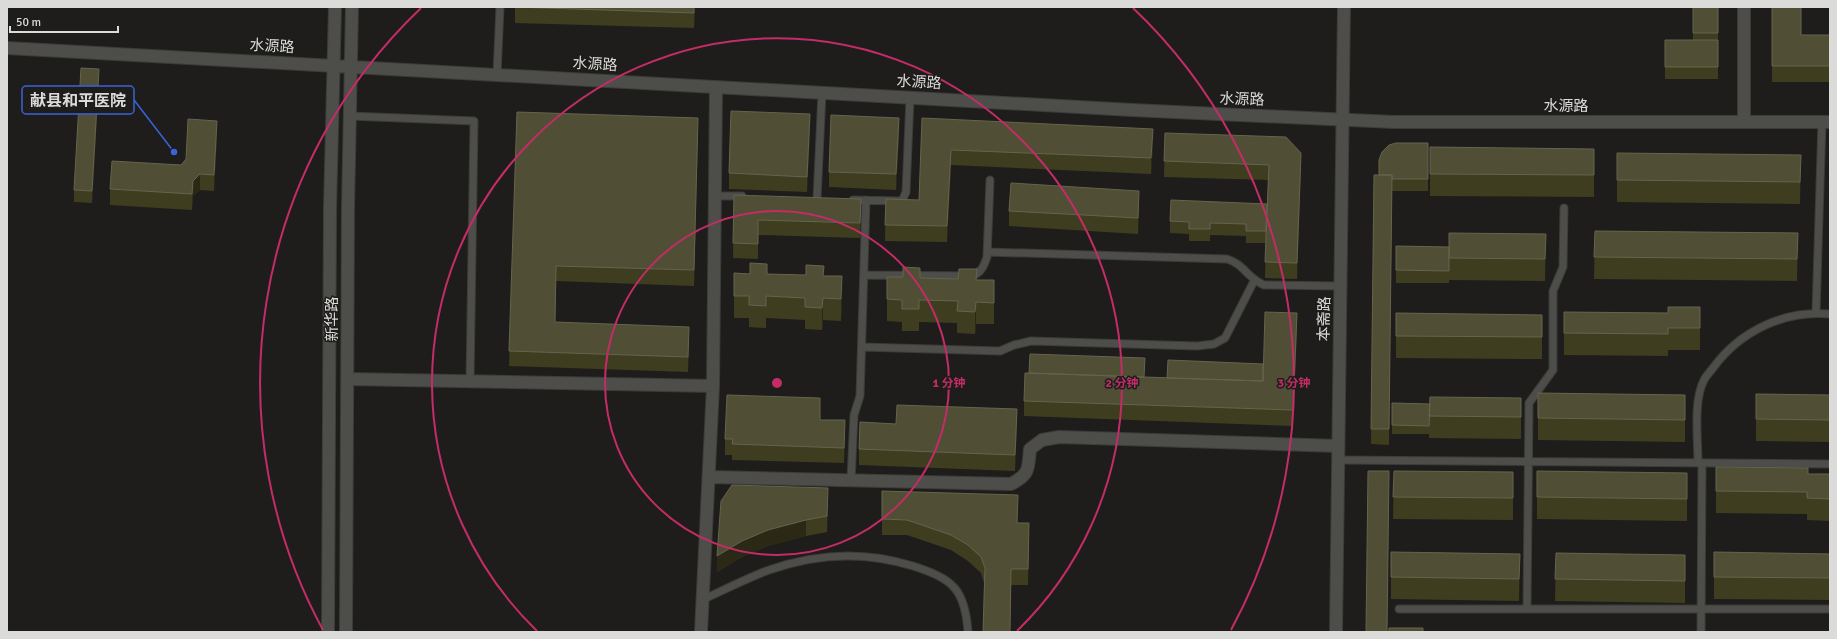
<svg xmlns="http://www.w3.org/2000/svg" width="1837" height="639" font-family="Signika,'Noto Sans SC',sans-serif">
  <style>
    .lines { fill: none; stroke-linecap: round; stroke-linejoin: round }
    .lane-casing { stroke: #3b3b39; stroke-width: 9 }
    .street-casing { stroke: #3b3b39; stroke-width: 14 }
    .secondary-casing { stroke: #3b3b39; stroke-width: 14 }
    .lane { stroke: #4d4d4a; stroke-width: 7 }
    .street { stroke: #4d4d4a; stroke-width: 12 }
    .secondary { stroke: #4d4d4a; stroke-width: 12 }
    .wall { fill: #3f3d20 }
    .shaded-wall { fill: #2b2916 }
    .building { fill: #504e34; stroke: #65644e }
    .ring { fill: none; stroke: #c42c68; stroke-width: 2 }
    .labels { text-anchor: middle; stroke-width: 3; stroke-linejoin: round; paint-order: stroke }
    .street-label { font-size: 15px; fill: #dbdbd9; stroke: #1e1d1b }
    .centre { fill: #c42c68; stroke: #1e1d1b; stroke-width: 2 }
    .ring-label { font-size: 12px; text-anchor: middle; font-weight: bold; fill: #c42c68; stroke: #1e1d1b; stroke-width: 3; stroke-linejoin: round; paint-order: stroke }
    .leader { fill: none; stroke: #3a63d8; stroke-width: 1.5 }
    .callout-dot { fill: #3a63d8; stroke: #1e1d1b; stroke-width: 1.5 }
    .callout { fill: #1e1d1b; stroke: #3a63d8; stroke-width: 1.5 }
    .callout-label { font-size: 16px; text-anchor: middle; font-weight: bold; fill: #dbdbd9 }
  </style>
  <rect width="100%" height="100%" fill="#1e1d1b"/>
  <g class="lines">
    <g class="lane-casing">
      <path id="lane" d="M497 75 500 7
        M350 116 474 121 470 381
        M715 196H742
        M817 199 822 93
        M853 200 902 201 906 192 910 98
        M987 252 1227 259C1244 264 1247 278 1264 285L1340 286
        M864 275 972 276C981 273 984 266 987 257L990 180
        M1816 313 1822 122
        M862 347 1000 351 1014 345 1031 341 1197 346 1214 344 1225 338 1254 281
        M1338 460 1830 464
        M1698 463C1698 439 1693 401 1704 380 1706 376 1710 372 1713 368 1740 331 1784 310 1830 314
        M851 480 854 415 860 396 866 200
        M702 600C724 590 747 578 769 570 817 553 865 551 913 566 953 579 965 589 968 632
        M1399 609H1830
        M1527 609 1529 403 1553 370V291L1563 267 1564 208
        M1701 632 1702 463"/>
    </g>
    <g class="street-casing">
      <path id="street" d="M348 379 713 386
        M709 477 1011 484C1030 474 1028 469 1030 449L1042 440 1059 437 1338 446
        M701 632 713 386 716 87"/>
    </g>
    <g class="secondary-casing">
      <path id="secondary" d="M7 48 1132 110 1394 122H1830
        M1744 122V7
        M328 632 330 208 335 7
        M346 632 348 208 352 7
        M1336 632 1344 7"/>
    </g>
    <use href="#lane" class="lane"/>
    <use href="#street" class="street"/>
    <use href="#secondary" class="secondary"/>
  </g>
  <path class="wall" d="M515 7H695L694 28 515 23Z
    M1693 7H1718V79H1665V40H1693Z
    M1772 7 1801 35H1830V82H1772Z
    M99 81 92 203 74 202V190Z
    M517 112 698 133 694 286 556 281 555 322 689 342 688 372 509 366Z
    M922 118 1153 145 1151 174 951 165 947 242 885 241 886 199 919 200Z
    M810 129 807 192 729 189V173Z
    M1165 133 1301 169 1297 279 1265 278 1266 243H1246V236L1210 235V241H1189V234L1170 233V221L1267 204 1268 180 1164 177Z
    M899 134 896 190 829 187V172Z
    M217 137 214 191 200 190 193 196 192 210 110 205V189L181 165Z
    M1428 143V191H1392L1389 445 1371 444 1374 175H1379Z
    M1430 147 1594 149V197L1430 196Z
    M1617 153 1801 155 1800 204 1617 202Z
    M734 195 861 215 860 238 758 235V259L733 258Z
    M1139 207 1138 234 1009 226V211Z
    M1595 231 1798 233 1797 281 1594 279Z
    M1546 234 1545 281 1449 280V274V283H1396V246L1449 247Z
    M767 274 824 276 842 298 841 321 823 320 822 330 805 329V320L766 318V328L749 327V318H734V296Z
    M920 278 977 280 994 302V324H976L975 334 957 333V323L919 322V331H902V322L887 321V299Z
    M1700 307V350H1668V356L1564 355V312L1668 313Z
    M1396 313 1542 315V359L1396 358Z
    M1297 329 1293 426 1024 416V401L1144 377 1167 378 1263 364Z
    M1538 393 1685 395V442L1538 440Z
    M1756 394 1830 395V442L1756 441Z
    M1521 398V439L1429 438V434H1392V403L1430 404Z
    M820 420 845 436 844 463 732 460V455H725V439Z
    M896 424 1017 425 1015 471 859 465V449Z
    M1716 467 1808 474H1830V521L1807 520V514L1716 513Z
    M1394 471 1513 472V520L1393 519Z
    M1537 471 1687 473V521L1537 519Z
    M828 504 827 532 806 536 768 546 742 557 717 572V556Z
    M882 519 1018 523 1029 539 1028 585H1011L1010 632H983L984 583 981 573 968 561 951 550 907 535H882Z
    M1391 552 1520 554 1519 601 1391 599Z
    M1714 552 1830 554V600L1714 599Z
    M1556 553 1685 555V603L1555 601Z"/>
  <path class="shaded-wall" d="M694 7H695L694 28Z
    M99 69V81L92 203V191Z
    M810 114V129L807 192V177Z
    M698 118V133L694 286V270Z
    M899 118V134L896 190V174Z
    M217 121V137L214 191V175Z
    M1153 129V145L1151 174V158Z
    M951 150V165L947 242V226Z
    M1301 153V169L1297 279V263Z
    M200 174V190L193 196 192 210 193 181Z
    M1139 191V207L1138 234V218Z
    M556 266V281L555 338V322Z
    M842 276V298L841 321V299Z
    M823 298V320L822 330V308Z
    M976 302V324L975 334V312Z
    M1297 313V329L1293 426V410Z
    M689 327V342L688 372V357Z
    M1017 409V425L1015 471V455Z
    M845 420V436L844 463V448Z
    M828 488V504L827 532V516Z
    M806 520V536L768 546 742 557 717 572V556L742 541 768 530Z
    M1029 523V539L1028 585V569Z"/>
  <path class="building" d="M515 7H694V13Z
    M1693 7H1718V33H1693Z
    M1772 7H1801V35H1830V66H1772Z
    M1665 40H1718V67H1665Z
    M81 68 99 69 92 191 74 190Z
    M731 111 810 114 807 177 729 173Z
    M517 112 698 118 694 270 556 266 555 322 689 327 688 357 509 351Z
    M831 115 899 118 896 174 829 172Z
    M922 118 1153 129 1151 158 951 150 947 226 885 225 886 199 919 200Z
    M188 119 217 121 214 175 200 174 193 181 192 194 110 189 112 161 181 165 186 159Z
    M1165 133 1286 137 1301 153 1297 263 1265 262 1269 165 1164 161Z
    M1396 143H1428V179H1392V175H1379V160L1382 152 1389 145Z
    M1430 147 1594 149V175L1430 174Z
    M1617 153 1801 155 1800 182 1617 180Z
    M1374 175H1392L1389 429H1371Z
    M1011 183 1139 191 1138 218 1009 211Z
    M734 195 861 199 860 223 758 220V244L733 243Z
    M1171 200 1267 204 1266 231H1246V224L1210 223V229H1189V222L1170 221Z
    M1595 231 1798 233 1797 259 1594 257Z
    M1449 233 1546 234 1545 259 1449 258Z
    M1396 246 1449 247V271L1396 270Z
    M750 263 767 264V274L806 275V265L824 266 823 276H842L841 299 823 298 822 308 805 307V298L766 296V306L749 305V296H734V273L750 274Z
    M903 267 920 268V278L958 279 959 269H977L976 280H994V303L976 302 975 312 957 311 958 301 919 300V309H902V300L887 299V277H903Z
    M1668 307H1700V328H1668V334L1564 333V312L1668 313Z
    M1265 312 1297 313 1293 410 1024 401 1025 373 1263 381Z
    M1396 313 1542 315V337L1396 336Z
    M1030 354 1145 358 1144 377 1029 373Z
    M1168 360 1263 364V381L1167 378Z
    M1538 393 1685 395V420L1538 418Z
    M1756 394 1830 395V420L1756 419Z
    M727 395 820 398V420H845L844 448 732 444 733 439H725Z
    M1430 397 1521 398V417L1429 416Z
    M1392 403 1430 404 1429 426 1392 425Z
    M897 405 1017 409 1015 455 859 449 860 422 896 424Z
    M1716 467 1808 468V474H1830V499L1807 498V492L1716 491Z
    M1368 471H1389L1387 632H1366Z
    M1394 471 1513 472V498L1393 497Z
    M1537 471 1687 473V499L1537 497Z
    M732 485 828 488 827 516 806 520 768 530 742 541 717 556 721 501Z
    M882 491 1018 495 1017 523H1029L1028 569H1011L1010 632H983L985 568 981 557 968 545 951 535 907 520 882 519Z
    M1391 552 1520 554 1519 579 1391 577Z
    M1714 552 1830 554V578L1714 577Z
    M1556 553 1685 555V581L1555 579Z
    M1389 628H1423V632H1389Z"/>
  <g class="ring">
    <circle cx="777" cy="383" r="172"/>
    <path d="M537 631A345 345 0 1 1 1017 631"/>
    <path d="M323 630A517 517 0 0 1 421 8M1133 8A517 517 0 0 1 1231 630"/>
  </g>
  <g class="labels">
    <g class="street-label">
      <text transform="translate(272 46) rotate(3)" y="5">水源路</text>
      <text transform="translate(595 64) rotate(3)" y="5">水源路</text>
      <text transform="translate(919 82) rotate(3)" y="5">水源路</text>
      <text transform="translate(1242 99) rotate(2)" y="5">水源路</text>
      <text x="1566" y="111">水源路</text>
      <text transform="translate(332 319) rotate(-90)" y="5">新华路</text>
      <text transform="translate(1324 319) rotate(-89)" y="5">本斋路</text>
    </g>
  </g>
  <circle cx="777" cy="383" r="6" class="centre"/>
  <g class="ring-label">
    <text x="949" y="387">1 分钟</text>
    <text x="1122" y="387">2 分钟</text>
    <text x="1294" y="387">3 分钟</text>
  </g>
  <path class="leader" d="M174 152L134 100"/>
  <circle class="callout-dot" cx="174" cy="152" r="4"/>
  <rect class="callout" x="22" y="86" width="112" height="28" rx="4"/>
  <g class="callout-label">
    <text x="78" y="106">献县和平医院</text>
  </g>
  <rect width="1837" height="639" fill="none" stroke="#dbdbd9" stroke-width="16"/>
  <path d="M10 26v6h108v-6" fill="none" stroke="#dbdbd9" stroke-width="2"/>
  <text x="16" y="26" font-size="12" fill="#dbdbd9" stroke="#1e1d1b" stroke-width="3" paint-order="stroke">50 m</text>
</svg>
